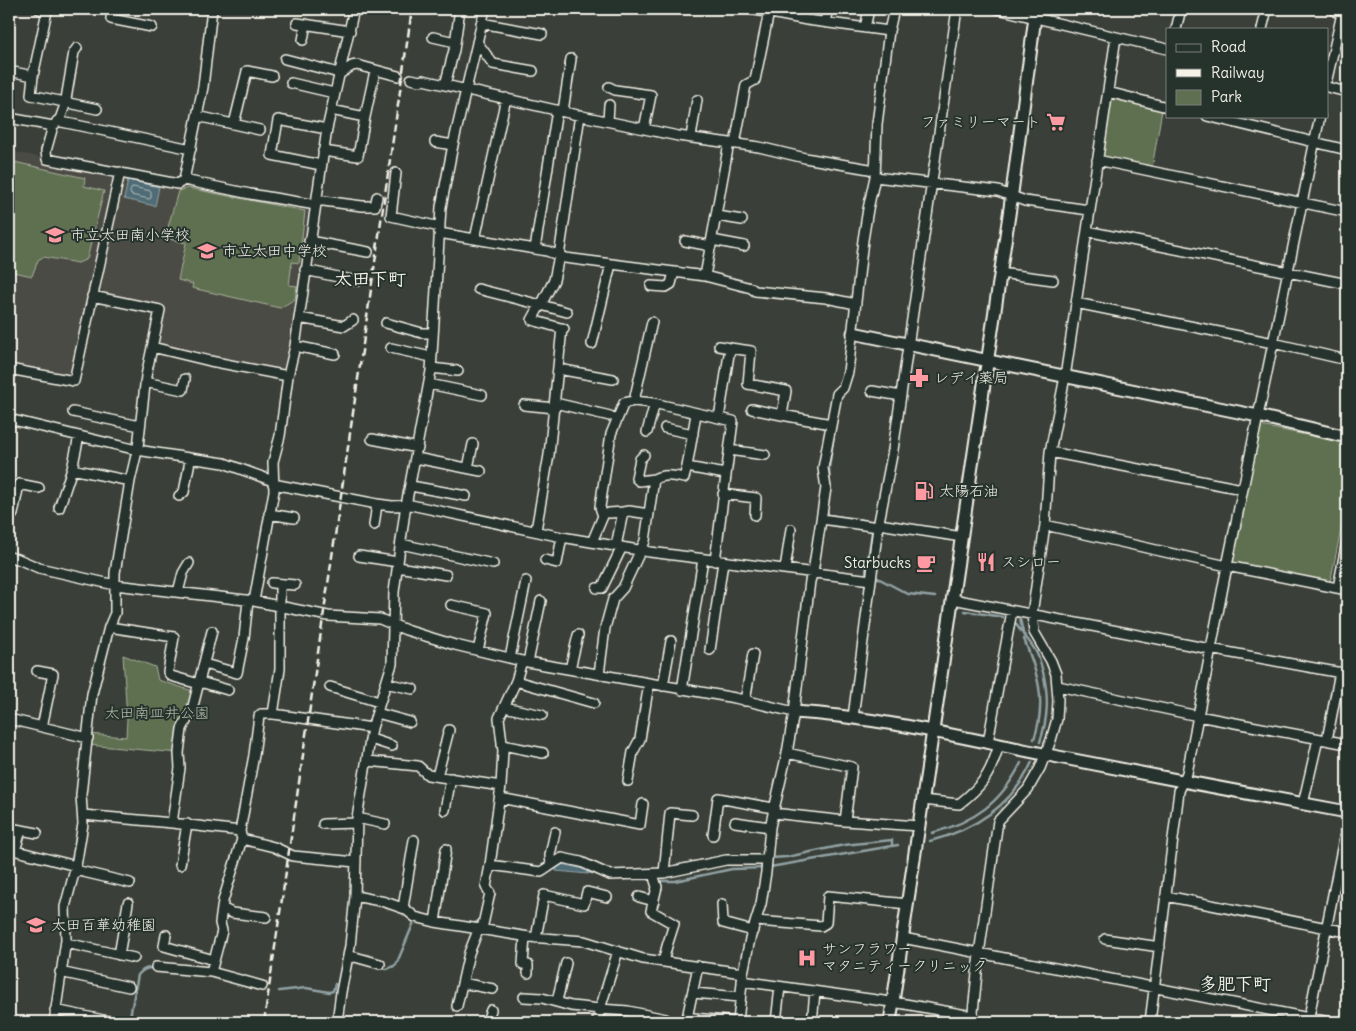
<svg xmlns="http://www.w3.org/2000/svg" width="1356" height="1031" font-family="Delius,'Klee One',sans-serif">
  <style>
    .built { fill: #4b4c44 }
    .green { fill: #5f6f51; stroke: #aab09c }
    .water { fill: #506c76; stroke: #92a1a4 }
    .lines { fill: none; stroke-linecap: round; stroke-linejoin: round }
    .shore { stroke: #b2bcba; stroke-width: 1 }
    .stream { stroke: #92a1a4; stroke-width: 2.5 }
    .minor-casing { stroke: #f4f1e8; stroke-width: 12 }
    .tertiary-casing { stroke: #f4f1e8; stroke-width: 15 }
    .trunk-casing { stroke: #f4f1e8; stroke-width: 19 }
    .minor { stroke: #26332d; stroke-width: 9 }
    .tertiary { stroke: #26332d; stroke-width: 11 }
    .trunk { stroke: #26332d; stroke-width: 15 }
    .rail { stroke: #f4f1e8; stroke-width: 2.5; stroke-dasharray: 8 4; stroke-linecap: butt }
    .labels { text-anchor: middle; stroke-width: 4; stroke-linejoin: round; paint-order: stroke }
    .poi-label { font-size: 15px; fill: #f4f1e8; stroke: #26332d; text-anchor: start }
    .park-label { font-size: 15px; fill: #b8bdac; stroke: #26332d }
    .quarter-label { font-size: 18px; font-weight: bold; fill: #f4f1e8; stroke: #26332d }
  </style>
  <rect width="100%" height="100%" fill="#3a4039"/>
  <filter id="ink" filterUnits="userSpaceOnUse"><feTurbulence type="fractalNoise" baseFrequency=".02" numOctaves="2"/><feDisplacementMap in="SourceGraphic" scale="10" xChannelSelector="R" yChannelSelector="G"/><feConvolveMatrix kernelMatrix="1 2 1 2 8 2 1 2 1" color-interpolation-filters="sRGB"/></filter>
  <g filter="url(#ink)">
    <path class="built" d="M9 151 43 158V160L113 176 90 289 86 300 72 372 67 377 9 366Z
      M128 177 185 183 307 207 310 212 287 369 282 372 159 346 156 341 164 306 107 294 101 289 124 180Z"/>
    <path class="green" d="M1110 98 1162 110 1152 168 1100 157Z
      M10 161 85 178 84 186 104 191 87 259 78 263 43 257 38 260 32 276 9 271V162Z
      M188 188 305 211 299 263 292 262 289 285 297 286 295 299 280 308 192 288 193 284 178 280 186 243 165 238 178 191Z
      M1261 426 1347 443V501L1330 583 1234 562 1232 556Z
      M123 655 155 667 158 680 196 692 179 753 87 745 88 734 126 737 127 719Z"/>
    <path class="water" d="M128 180 159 187 155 206 124 199Z
      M561 864 584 869 589 871 588 874 556 871V867Z"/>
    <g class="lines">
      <path class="shore" d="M133 187 151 191V198L149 199 131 195 130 192Z"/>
      <path class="stream" d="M830 489 829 468 836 421
        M826 509 829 515 869 521
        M869 574 866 572 872 532
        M876 577 908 594 935 597
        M965 611 1003 617
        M1020 619 1023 633
        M1014 621C1020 631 1029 640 1035 650 1039 656 1041 665 1043 672 1049 697 1048 718 1040 742
        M1024 639C1038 674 1047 702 1034 739
        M932 833C974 822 1001 803 1021 763
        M930 841C974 830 1013 805 1032 762
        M771 858 787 857 844 845 892 840V845
        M669 867 714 858
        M770 867 898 845
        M587 872 597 874
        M624 879H648
        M662 881H675L732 869 764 868
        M482 910 485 897
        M471 925 480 920V918
        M379 968 387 969 396 965 414 922
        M279 991 306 988 329 992 333 991 335 984
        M129 1022 138 975C143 969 146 968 153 968"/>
      <g class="minor-casing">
        <path id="minor" d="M112 9 111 19 152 27
          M212 9 203 87 184 180 250 194 316 205
          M750 9 807 20 889 31
          M998 9 1167 49
          M825 22 828 9
          M297 23 350 31
          M481 23 542 34
          M865 28 869 9
          M1176 29 1181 9
          M1262 29 1267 9
          M433 37 455 42
          M303 40 306 24
          M477 42 493 64 533 71
          M77 48 74 52 65 105 60 119 53 126 46 151 47 159 178 184 184 180
          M285 59 339 73
          M9 71 33 76 31 95 97 109
          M338 75 352 66 357 65 398 76
          M33 76 47 11 39 9
          M411 79 420 81 423 80 582 116 678 136 759 147 805 158 875 170
          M1327 79 1343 9
          M291 83 334 93
          M445 85 454 50 460 9
          M609 87 615 90 651 95 644 129
          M1327 87 1347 92
          M1108 92 1167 107
          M563 111 571 59
          M197 116 260 130
          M1207 116 1347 150
          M365 117 375 71
          M9 118 53 126
          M57 121 191 149
          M608 121 609 105
          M234 124 247 71 272 76
          M691 137 697 100
          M435 142 453 145
          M735 144 746 85 755 80 769 12
          M323 151 358 156 365 117 331 110
          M1097 160 1347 212
          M321 165 272 155 278 120 327 129
          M396 173 391 216 440 227
          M875 177 998 191 1025 201 1089 210
          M316 200 362 206H375L377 197
          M717 216 742 220
          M1087 231 1347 284
          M439 233 547 251 565 258 705 276 729 143
          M475 239 506 98
          M712 240 744 246
          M309 241 368 252
          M685 241 711 246
          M535 249 557 110
          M305 270 357 281
          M1000 273 1053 280
          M705 276 751 288 755 291 826 298 856 304
          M651 286 666 287 671 284 674 272
          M478 289 541 305 554 280 559 256 580 115
          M1076 303 1273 343 1347 360
          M299 318 344 326 353 320
          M652 322 634 401 653 403 719 418
          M386 323 422 333H432
          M564 329 532 320 538 309 541 305 567 312
          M592 344 611 264
          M295 346 335 354
          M152 347 210 361 288 376
          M391 348 431 357
          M730 348 751 351 748 384 786 391 782 415 831 424
          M431 368 458 371
          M9 369 74 381 120 172
          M558 369 613 379
          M9 381 11 369
          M145 382 183 390 185 379
          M429 384 482 395
          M872 391 901 396
          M555 403 610 416
          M524 405 555 408
          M752 409 782 415
          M73 412 140 426
          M696 414 687 467 725 474
          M9 419 137 450 189 458 190 461 184 492 179 496
          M665 428 693 434
          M647 432 655 403
          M372 439 418 448
          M729 450 765 455
          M1050 452 1242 489
          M644 455 640 459 636 478 639 481 654 479
          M189 458 224 463 273 481
          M416 458 481 471
          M468 468 473 444
          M72 469 79 436
          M273 484 377 504
          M411 486 466 496
          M723 494 756 498 755 515
          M59 508 72 469 130 481
          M9 513 13 514 19 484 39 488
          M609 513 623 512
          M269 514 294 518
          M822 519 878 527
          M879 524 962 537
          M374 525 377 504 392 506 411 505 562 537 650 552 871 580
          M1045 525 1227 566 1347 590
          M536 530 549 455 562 328
          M592 542 603 516 600 507 611 434 624 403 634 401
          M401 544 493 564
          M616 546 623 512 629 511 649 514
          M359 556 398 562
          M9 557 18 559 39 568 115 585 254 601 328 616 380 619 406 630 455 645 522 661 735 698 794 712
          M545 560 557 563 562 537
          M715 561 733 421 719 418 730 348 719 346
          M398 567 446 575
          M785 569 791 529
          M272 583 295 585
          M597 588H602L622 547
          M1338 588 1347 541
          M178 592 183 573 189 563
          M953 599 1210 649 1347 674
          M254 601 274 491 273 462 280 436 288 376 295 346 327 129 354 9
          M451 605 487 613 478 650
          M109 627 174 637 168 672 171 676 199 684
          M710 650 723 562
          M510 658 526 581
          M528 662 541 601
          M204 664 237 673 244 638 248 601
          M570 669 578 635
          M37 671 53 674 42 727
          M599 674 605 628 613 599 623 588 645 541 654 479C664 474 673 476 684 478L687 467
          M516 681 594 703
          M200 682 228 690
          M385 683 413 689
          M663 686 671 641
          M1058 686 1198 716 1347 744
          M330 687 379 702
          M682 690 703 559
          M745 701 753 654
          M504 707 542 715
          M377 713 410 722
          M273 714 280 669V584
          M853 717 878 527 893 450 957 9
          M9 719 88 738
          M371 739 392 746
          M1327 740 1340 672
          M988 742 1012 611
          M502 745 543 753
          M368 761 418 766 428 775 501 786 490 865
          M437 776 449 730
          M628 781 633 752 640 739 649 683
          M501 786 503 751 499 718 516 681 522 661
          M500 798 640 825 643 804
          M923 800 959 804C983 785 990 775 999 745
          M1303 804 1318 739
          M445 810 451 778
          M773 813 845 821 852 767 787 753
          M83 815 172 823 240 831 241 836
          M692 815 670 813 664 873 726 860H767
          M357 818 385 824
          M845 821 919 826
          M735 822 770 827
          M172 823 180 768 179 753 182 729 192 710 212 631
          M323 824 357 823
          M9 828 21 830
          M240 831 254 755 259 716 261 714H273L372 728
          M713 835 718 798 773 808
          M9 849 76 866
          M15 851 21 830 37 833
          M180 865 187 824
          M551 865 550 855 555 832
          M75 870 130 883
          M653 874 657 887 651 911 674 924 667 946 663 962
          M355 896 385 902 405 909 415 917 435 922 529 937 584 941 643 959 743 973
          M1166 896 1347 932
          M639 897 654 901
          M722 904 723 923 753 931
          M222 908 232 913 266 917
          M403 908 414 840
          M756 921 821 926 826 923 828 896 908 904
          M435 922 446 849
          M482 929 490 893 486 887 490 865 541 872 562 858 581 862 610 875 664 873
          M166 935 164 946 214 960
          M525 937 523 964 528 965V973
          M536 938 544 895 584 904 587 892 607 897
          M903 938 1329 1022
          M1105 939 1160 947
          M66 943 134 958
          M119 955 128 903
          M349 958 355 957 380 964
          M156 967 211 972 262 986
          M60 972 129 987
          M211 972 222 931 220 923 223 901 242 839 274 847 293 856 356 862
          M742 981 905 1004 972 1016
          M462 983 493 989
          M693 993 740 997
          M524 997 542 998 571 1006 600 1009 618 951
          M557 1001 566 963
          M457 1006 469 953 479 928
          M55 1010 108 1021
          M687 1018 698 966
          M693 1018 736 1022
          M54 1022 66 940 65 907 76 866 83 824 81 795 92 694 109 627 115 613V573L130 481 138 447 146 376 160 310 92 296
          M337 1022 341 992 350 946 355 896 357 818 372 728 392 664 394 592 405 511 431 371 441 207 453 145 485 9
          M482 1022 487 1021 491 1010
          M597 1022 600 1009 628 1011 666 1019
          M738 1022 743 973 750 939 761 904 766 872 770 827 787 753 794 712 810 581 813 572 826 488 823 468 837 394 843 388 848 372 863 240 868 209 875 177 877 124 889 31 894 9
          M776 1022 780 987
          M812 1022 815 992
          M972 1022 979 954 998 821 1028 789 1040 768 1051 740 1057 719 1058 700 1056 674 1051 661 1034 632 1032 614 1045 525 1050 452 1065 377 1116 37
          M1150 1022 1179 791 1187 773 1227 566 1320 116
          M1308 1022 1347 823"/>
      </g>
      <g class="tertiary-casing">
        <path id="tertiary" d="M853 333 1258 416 1347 437
          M794 712C878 717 960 737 1043 754 1144 774 1246 793 1347 812
          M890 1022 1010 208 1036 9"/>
      </g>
      <g class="trunk-casing">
        <path id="trunk" d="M1338 9 1347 11"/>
      </g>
      <use href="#minor" class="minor"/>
      <use href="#tertiary" class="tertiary"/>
      <use href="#trunk" class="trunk"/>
      <path class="rail" d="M264 1022 412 9"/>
    </g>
  </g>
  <defs>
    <g id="supermarket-bare" transform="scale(1.5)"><path d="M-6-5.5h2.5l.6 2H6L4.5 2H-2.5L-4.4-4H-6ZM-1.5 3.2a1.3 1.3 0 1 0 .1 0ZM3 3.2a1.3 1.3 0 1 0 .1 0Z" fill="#ff9aa2" stroke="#26332d" stroke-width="2.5" paint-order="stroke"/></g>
    <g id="school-bare" transform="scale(1.5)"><path d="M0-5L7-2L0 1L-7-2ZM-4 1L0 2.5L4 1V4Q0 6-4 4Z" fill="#ff9aa2" stroke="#26332d" stroke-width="2.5" paint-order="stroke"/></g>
    <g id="pharmacy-bare" transform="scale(1.5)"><path d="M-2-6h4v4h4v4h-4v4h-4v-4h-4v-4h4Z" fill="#ff9aa2" stroke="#26332d" stroke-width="2.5" paint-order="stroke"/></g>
    <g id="fuel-bare" transform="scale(1.5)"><path d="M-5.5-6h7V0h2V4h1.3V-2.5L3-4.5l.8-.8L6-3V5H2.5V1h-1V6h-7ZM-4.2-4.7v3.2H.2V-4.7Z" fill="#ff9aa2" stroke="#26332d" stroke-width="2.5" paint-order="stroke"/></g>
    <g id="restaurant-bare" transform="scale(1.5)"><path d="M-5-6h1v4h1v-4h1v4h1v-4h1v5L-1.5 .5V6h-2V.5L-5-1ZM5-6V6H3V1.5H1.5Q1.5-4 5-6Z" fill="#ff9aa2" stroke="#26332d" stroke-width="2.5" paint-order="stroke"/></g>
    <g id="cafe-bare" transform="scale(1.5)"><path d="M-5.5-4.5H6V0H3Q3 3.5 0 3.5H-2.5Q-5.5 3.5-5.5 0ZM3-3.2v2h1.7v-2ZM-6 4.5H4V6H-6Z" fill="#ff9aa2" stroke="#26332d" stroke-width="2.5" paint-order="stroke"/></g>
    <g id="hospital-bare" transform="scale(1.5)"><path d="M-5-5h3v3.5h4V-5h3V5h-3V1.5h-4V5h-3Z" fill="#ff9aa2" stroke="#26332d" stroke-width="2.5" paint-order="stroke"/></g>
  </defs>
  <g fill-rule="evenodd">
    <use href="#supermarket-bare" x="1056" y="122"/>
    <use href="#school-bare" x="55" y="235"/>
    <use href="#school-bare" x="207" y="251"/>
    <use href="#pharmacy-bare" x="919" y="378"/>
    <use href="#fuel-bare" x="924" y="491"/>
    <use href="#restaurant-bare" x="986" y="562"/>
    <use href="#cafe-bare" x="926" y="563"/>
    <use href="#school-bare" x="36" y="925"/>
    <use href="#hospital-bare" x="807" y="958"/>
  </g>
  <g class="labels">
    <g class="poi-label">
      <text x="1041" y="127" text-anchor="end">ファミリーマート</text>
      <text x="70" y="240">市立太田南小学校</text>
      <text x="222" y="256">市立太田中学校</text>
      <text x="934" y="383">レデイ薬局</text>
      <text x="939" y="496">太陽石油</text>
      <text x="1001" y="567">スシロー</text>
      <text x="911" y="568" text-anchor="end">Starbucks</text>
      <text x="51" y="930">太田百華幼稚園</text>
      <text x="822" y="954">サンフラワー<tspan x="822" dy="17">マタニティークリニック</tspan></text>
    </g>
    <g class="park-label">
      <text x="157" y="718">太田南皿井公園</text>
    </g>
    <g class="quarter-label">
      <text x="370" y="285">太田下町</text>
      <text x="1235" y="990">多肥下町</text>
    </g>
  </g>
  <rect width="1356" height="1031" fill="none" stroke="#26332d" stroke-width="30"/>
  <rect x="15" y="15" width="1326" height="1001" fill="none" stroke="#f4f1e8" stroke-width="2" filter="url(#ink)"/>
  <rect x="1166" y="28" width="162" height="90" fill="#26332d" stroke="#787f78"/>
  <rect x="1176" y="44" width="25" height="8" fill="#26332d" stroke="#787f78"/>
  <text x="1211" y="52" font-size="15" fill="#f4f1e8">Road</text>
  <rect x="1176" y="69" width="25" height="8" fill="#f4f1e8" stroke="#787f78"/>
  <text x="1211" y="78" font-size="15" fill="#f4f1e8">Railway</text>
  <rect x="1176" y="90" width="25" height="15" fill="#5f6f51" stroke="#787f78"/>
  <text x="1211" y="102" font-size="15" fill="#f4f1e8">Park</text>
</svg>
